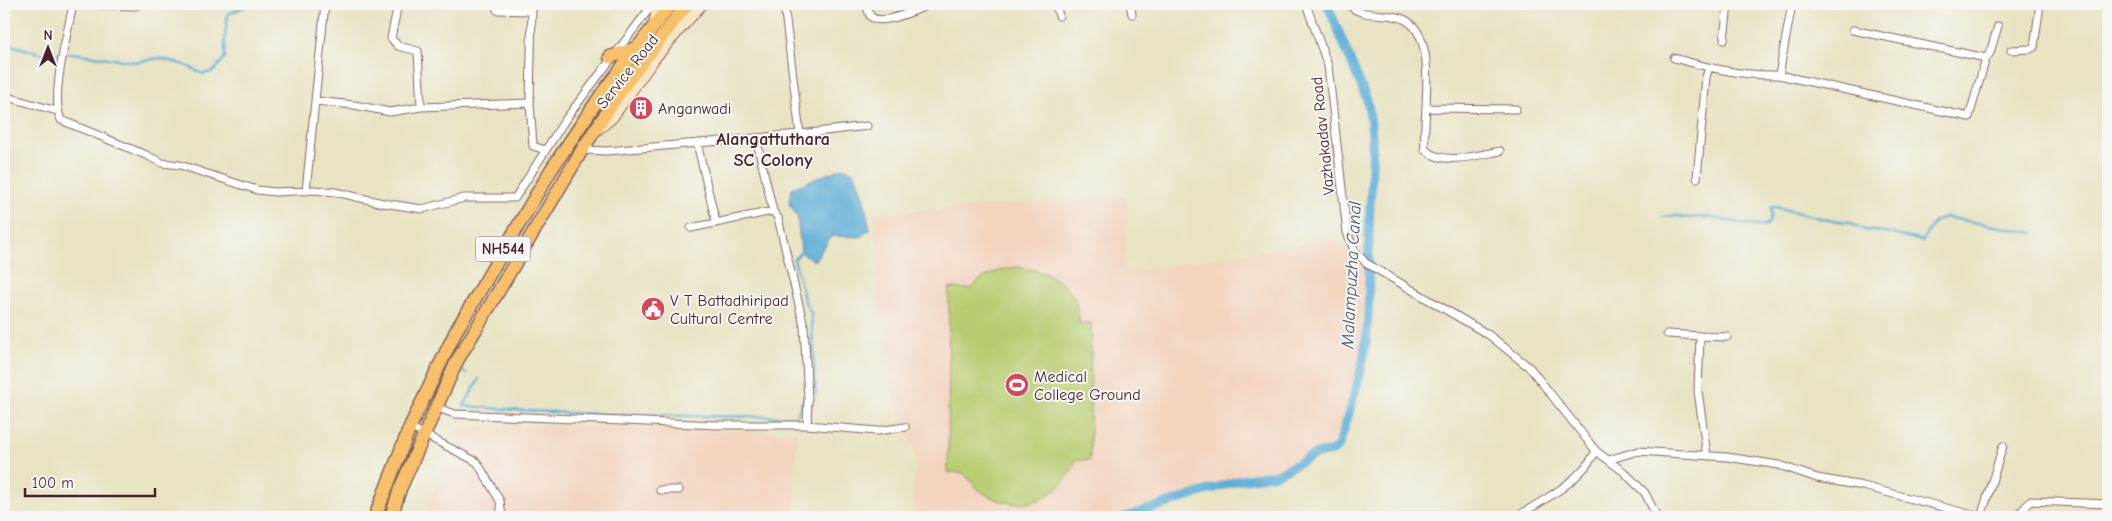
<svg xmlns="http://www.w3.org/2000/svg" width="2112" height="521" font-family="'Comic Neue',sans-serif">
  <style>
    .built { fill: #f3d4bf }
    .pitch { fill: #b7cc70; stroke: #80764e }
    .water { fill: #5bacd6; stroke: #526680 }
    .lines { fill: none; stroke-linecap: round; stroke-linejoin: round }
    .stream { stroke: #5bacd6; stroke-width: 2.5 }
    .canal { stroke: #5bacd6; stroke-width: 9 }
    .street-casing { stroke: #816460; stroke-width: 9 }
    .secondary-casing { stroke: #816460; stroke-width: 12 }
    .highway-casing { stroke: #816460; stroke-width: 15 }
    .street { stroke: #fff; stroke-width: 7 }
    .secondary { stroke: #fce5c4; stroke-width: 10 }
    .highway { stroke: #f8bf6c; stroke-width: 12 }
    .labels { text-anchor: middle; stroke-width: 4; stroke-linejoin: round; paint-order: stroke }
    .shield { fill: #f6f6f2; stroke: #7e6067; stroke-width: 1 }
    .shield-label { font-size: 15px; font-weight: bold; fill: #4a1f2b }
    .street-label { font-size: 16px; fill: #4a1f2b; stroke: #f6f6f2 }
    .poi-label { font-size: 16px; fill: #4a1f2b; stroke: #f6f6f2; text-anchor: start }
    .neighbourhood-label { font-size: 18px; font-weight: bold; fill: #4a1f2b; stroke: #f6f6f2 }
    .water-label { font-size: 18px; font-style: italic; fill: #51576f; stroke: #f6f6f2 }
  </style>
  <rect width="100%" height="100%" fill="#f6f6f2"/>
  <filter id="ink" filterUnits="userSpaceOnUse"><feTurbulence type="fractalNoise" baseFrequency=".02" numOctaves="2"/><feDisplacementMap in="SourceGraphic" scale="10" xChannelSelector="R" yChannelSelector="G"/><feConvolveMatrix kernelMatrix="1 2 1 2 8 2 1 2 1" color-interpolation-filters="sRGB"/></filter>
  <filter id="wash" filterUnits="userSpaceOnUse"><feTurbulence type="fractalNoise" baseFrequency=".0096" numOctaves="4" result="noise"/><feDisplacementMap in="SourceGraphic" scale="20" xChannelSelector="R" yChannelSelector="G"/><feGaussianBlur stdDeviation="1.12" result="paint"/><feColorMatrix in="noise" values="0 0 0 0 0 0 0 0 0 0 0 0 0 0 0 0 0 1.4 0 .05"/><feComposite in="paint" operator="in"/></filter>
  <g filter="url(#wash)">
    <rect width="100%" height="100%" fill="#e8e3c3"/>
    <path class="built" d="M1126 196 1125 272 1336 239 1367 272 1366 335 1336 445 1331 451 1317 452 1274 474 1239 479 1121 517H912L916 457 895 400 878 301 876 214Z
      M570 426 797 432 795 517H422L441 469 450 466 459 443 456 433 458 427Z"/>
    <path class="pitch" d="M1018 267C1051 271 1079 286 1079 323H1091L1090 460H1076C1062 498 1022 516 985 494 976 489 970 480 963 473L948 472 949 288 970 289C983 275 999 269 1018 267Z"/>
    <path class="water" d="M842 168 854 172 863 195 870 229 861 237 832 236 814 261 801 252 797 216 789 204 792 188Z"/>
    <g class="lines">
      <path class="stream" d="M4 43 43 54 72 53 136 62 159 58 185 65 203 74 214 71 225 57V37L228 14 251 4
        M1662 217 1676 215 1684 218 1706 217 1757 226 1767 225 1771 217V206L1828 220 1849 222 1864 230 1885 232 1922 241 1934 222 1945 217 2034 233
        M804 249 794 259 805 302 811 313 816 394
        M461 371 466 373
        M479 379 464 406C574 416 685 416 796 417L804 398"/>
      <path class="canal" d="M1125 517 1240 480 1277 474 1316 454 1333 451 1339 445C1348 416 1359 384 1364 354 1371 313 1368 273 1369 232 1370 188 1377 144 1367 100L1327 4"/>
    </g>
  </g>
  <g filter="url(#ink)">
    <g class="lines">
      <g class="street-casing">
        <path id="street" d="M73 4C68 33 50 95 61 120L146 155 162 163 180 165 257 190 276 192 314 190 335 192 383 203 422 209 464 198H515L565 120 653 4
          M75 4 135 6 138 4
          M398 4 391 38 398 46 418 51 421 107
          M532 4 530 103 533 146 545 150
          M784 4 800 134
          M867 4C868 9 868 16 873 18 885 25 918 9 931 4
          M1056 4 1059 16
          M1130 4 1132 14
          M1306 4 1328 66 1347 232 1354 250 1366 263 1489 335 1530 368 1596 451
          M1348 4C1360 18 1384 12 1401 18 1442 32 1421 118 1425 150 1444 166 1477 155 1500 151
          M497 10 532 11
          M1853 30 1986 58
          M1724 40 1728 4
          M2011 50 2030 49 2034 47 2040 4
          M1674 58C1709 68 1742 76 1779 75L1969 117 1986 58 1990 53 1998 26
          M1779 75 1792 4
          M4 96 57 111
          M315 101 325 4
          M1427 108 1516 109
          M756 138 773 211
          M697 143 716 223
          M582 150 607 151 800 134 867 126
          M1697 178 1706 77 1709 68
          M306 191 315 101 354 105 390 112 421 107 530 103
          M691 228 773 211 778 218 804 326 808 399 807 425
          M1667 334 1700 336
          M435 407 455 414 719 425H807L877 431 905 427
          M410 427 477 462 500 501 502 517
          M1707 456 1698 391 1700 336 1727 337
          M1608 460 1638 451 1727 457 1779 465 1817 478 1863 486 1980 517
          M660 490H679
          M1516 517C1545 499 1580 482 1596 451L1624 472 1645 493 1657 517
          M1981 517 2003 446
          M2016 517 2031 501 2108 504"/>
      </g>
      <g class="secondary-casing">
        <path id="secondary" d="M654 24 658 4
          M600 128 612 118 655 58 702 4"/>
      </g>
      <g class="highway-casing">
        <path id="highway" d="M610 57 636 48
          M375 517 410 427 456 331 551 170 601 95 671 4
          M391 517 400 489 457 361 582 150 624 86 687 4"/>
      </g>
      <use href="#street" class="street"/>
      <use href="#secondary" class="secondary"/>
      <use href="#highway" class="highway"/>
    </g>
  </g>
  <defs>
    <g id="building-disc" transform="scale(1.25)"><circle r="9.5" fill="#d1495b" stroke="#f6f6f2"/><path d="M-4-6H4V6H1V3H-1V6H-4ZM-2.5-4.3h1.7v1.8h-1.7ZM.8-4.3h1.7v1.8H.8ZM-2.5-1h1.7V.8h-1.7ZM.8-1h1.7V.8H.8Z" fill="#fff"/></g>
    <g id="civic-disc" transform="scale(1.25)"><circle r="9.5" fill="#d1495b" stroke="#f6f6f2"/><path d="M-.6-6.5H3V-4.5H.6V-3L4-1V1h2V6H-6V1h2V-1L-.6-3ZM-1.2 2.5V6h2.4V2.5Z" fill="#fff"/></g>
    <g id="stadium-disc" transform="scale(1.25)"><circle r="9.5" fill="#d1495b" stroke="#f6f6f2"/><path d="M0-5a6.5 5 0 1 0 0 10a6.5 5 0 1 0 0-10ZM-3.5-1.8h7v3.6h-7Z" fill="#fff"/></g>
  </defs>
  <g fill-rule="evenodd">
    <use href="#building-disc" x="641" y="108"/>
    <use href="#civic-disc" x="653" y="309"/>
    <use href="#stadium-disc" x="1017" y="385"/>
  </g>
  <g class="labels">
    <rect class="shield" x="475.5" y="236.5" width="55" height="25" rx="4"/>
    <g class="shield-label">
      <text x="503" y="254">NH544</text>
    </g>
    <g class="street-label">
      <text transform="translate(627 71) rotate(-52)" y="6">Service Road</text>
      <text transform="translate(1322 136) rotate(-96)" y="6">Vazhakadav Road</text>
    </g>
    <g class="poi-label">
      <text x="658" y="114">Anganwadi</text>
      <text x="670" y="306">V T Battadhiripad<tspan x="670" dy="18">Cultural Centre</tspan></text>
      <text x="1034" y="382">Medical<tspan x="1034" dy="18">College Ground</tspan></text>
    </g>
    <g class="neighbourhood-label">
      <text x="773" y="145">Alangattuthara<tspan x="773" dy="21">SC Colony</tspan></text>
    </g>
    <g class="water-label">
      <text transform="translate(1351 275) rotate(-87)" y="6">Malampuzha Canal</text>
    </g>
  </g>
  <rect width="2112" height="521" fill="none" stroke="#f6f6f2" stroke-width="20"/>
  <g transform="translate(48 48)" stroke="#f6f6f2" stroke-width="4" paint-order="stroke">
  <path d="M0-4L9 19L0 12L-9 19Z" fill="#4a1f2b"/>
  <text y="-8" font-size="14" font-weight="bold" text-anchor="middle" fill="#4a1f2b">N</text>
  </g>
  <path d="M25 488v8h130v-8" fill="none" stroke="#4a1f2b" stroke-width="2.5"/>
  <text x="32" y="488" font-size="15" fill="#4a1f2b" stroke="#f6f6f2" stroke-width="4" paint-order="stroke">100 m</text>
</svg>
